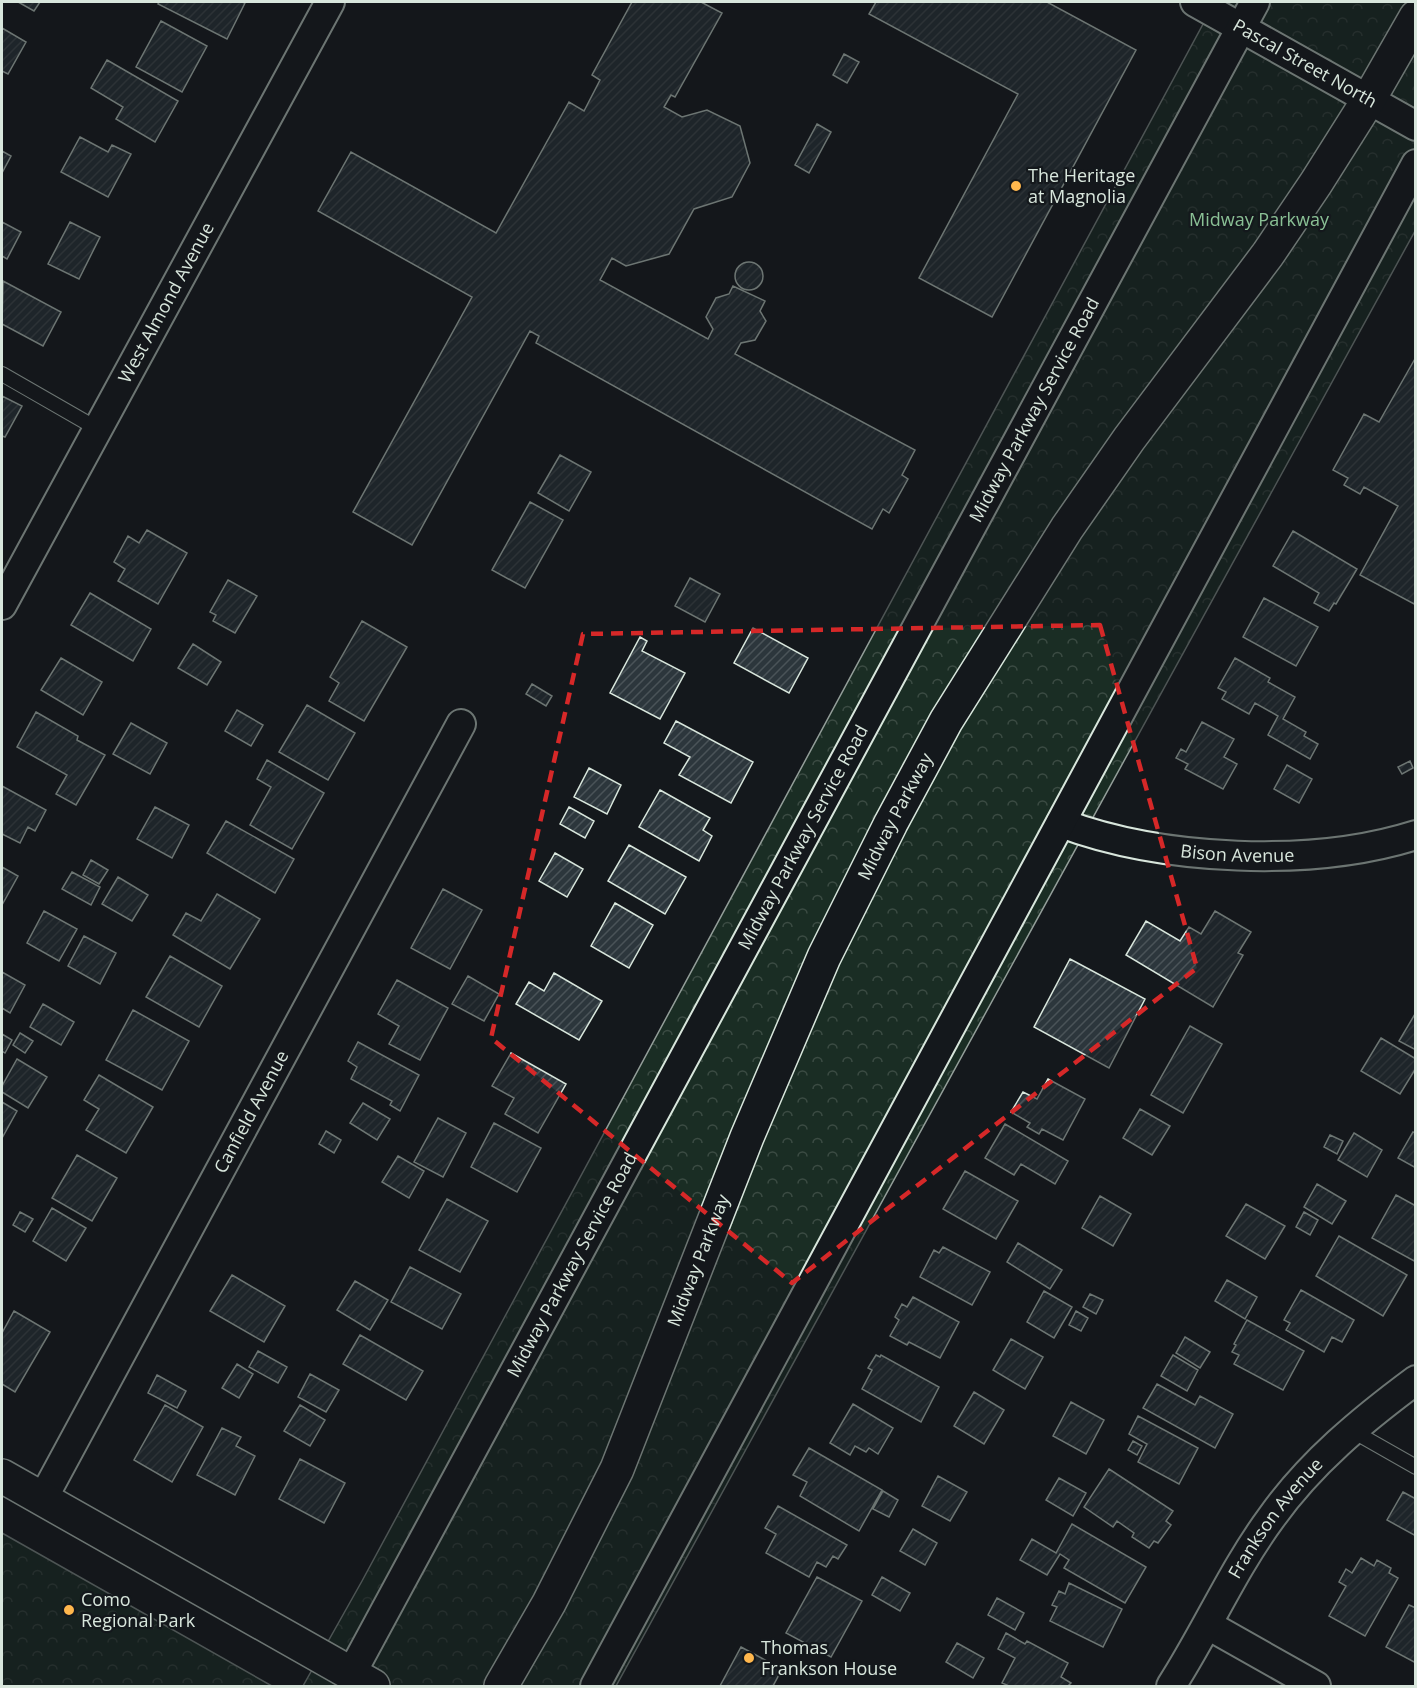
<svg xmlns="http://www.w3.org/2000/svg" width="1417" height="1688" font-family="'Open Sans',sans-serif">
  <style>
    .park { fill: url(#park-crowns); stroke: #939e99; stroke-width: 1.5 }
    .building { fill: url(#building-hatch); stroke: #d8e6dc; stroke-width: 1.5 }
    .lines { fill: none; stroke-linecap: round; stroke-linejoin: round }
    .service-casing { stroke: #d8e6dc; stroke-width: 16 }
    .minor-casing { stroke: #d8e6dc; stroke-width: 32 }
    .tertiary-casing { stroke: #d8e6dc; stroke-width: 36 }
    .service { stroke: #14181c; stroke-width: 14 }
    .minor { stroke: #14181c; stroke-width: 28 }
    .tertiary { stroke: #14181c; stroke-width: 33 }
    .marked { fill: none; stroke: #d62828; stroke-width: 4.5; stroke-dasharray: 12 8; stroke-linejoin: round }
    .poi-dot { fill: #ffb74d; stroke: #14181c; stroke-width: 2 }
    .labels { text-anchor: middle; stroke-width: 4.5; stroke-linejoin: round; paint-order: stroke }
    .street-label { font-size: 18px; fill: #d8e6dc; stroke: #14181c }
    .poi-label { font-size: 18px; fill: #d8e6dc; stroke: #14181c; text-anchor: start }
    .park-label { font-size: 18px; fill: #8ac095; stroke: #14181c }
  </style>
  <defs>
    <pattern id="park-crowns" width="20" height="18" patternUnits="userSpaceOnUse" patternTransform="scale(1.5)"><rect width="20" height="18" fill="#1a2d24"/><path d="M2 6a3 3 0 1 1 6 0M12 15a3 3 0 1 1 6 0" fill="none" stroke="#3b4b43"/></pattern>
    <pattern id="building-hatch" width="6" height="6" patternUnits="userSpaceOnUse" patternTransform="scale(1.5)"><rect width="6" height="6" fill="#2c363c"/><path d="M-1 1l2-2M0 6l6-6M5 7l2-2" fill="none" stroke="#4a5358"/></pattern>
  </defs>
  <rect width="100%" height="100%" fill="#14181c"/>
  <path class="park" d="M1215 2H1415V231L616 1686H303L362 1581Z
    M2 1533 272 1686H2Z"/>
  <path class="building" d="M18 2H40L34 11Z
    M159 2H242L245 3 227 39 158 4Z
    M632 2H701L722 13 675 97 671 95 664 107 682 117 707 110 740 126 750 163 732 197 694 209 669 254 626 266 612 258 600 280 708 339 713 329 706 317 716 298 729 294 733 286 765 301 760 311 766 321 755 340 741 343 735 354 915 450 902 475 908 479 889 513 883 509 872 529 536 343 539 336 530 331 412 545 353 512 472 297 318 211 351 152 496 233 569 102 584 111 600 80 592 75Z
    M876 2H1047L1136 50 992 317 919 278 1018 94 869 14Z
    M161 21 207 46 182 92 136 67Z
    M2 28 26 42 8 74 2 71Z
    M844 54 859 62 847 83 833 75Z
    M107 60 178 101 155 142 116 119 123 107 91 88Z
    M817 124 831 132 809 173 795 165Z
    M80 137 108 152 112 145 131 154 108 197 61 172Z
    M2 151 11 156 2 173Z
    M2 222 21 232 7 259 2 256Z
    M70 222 100 237 79 279 48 264Z
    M735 276a14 14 0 1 1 28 0a14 14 0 1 1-28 0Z
    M3 281 61 312 43 346 2 324Z
    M1416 357V605L1360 575 1398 506 1364 487 1360 494 1344 485 1348 478 1333 470 1364 414 1379 422Z
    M2 396 22 406 5 437 2 436Z
    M560 455 591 472 569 511 538 493Z
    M530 502 563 520 525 588 492 570Z
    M147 530 187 553 158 604 118 581 125 569 114 562 128 536 139 543Z
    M1293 531 1357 569 1336 604 1334 603 1329 611 1314 603 1319 593 1273 566Z
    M690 578 720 594 705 622 675 606Z
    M228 580 257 596 235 633 213 621 216 615 210 612Z
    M90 593 151 629 133 661 71 625Z
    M1264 598 1318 627 1296 666 1243 637Z
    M362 621 407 647 364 721 329 701 339 683 330 677Z
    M753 628 808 658 789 693 734 663Z
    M640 637 647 641 642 651 685 673 660 719 610 693Z
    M193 644 221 662 207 685 178 668Z
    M61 658 102 682 83 715 41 690Z
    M1235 658 1270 678 1268 682 1295 697 1283 719 1306 732 1304 736 1318 744 1310 759 1268 735 1278 716 1255 703 1249 714 1222 699 1226 692 1218 688Z
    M532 684 552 696 546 706 526 694Z
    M307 705 355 733 328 780 279 752Z
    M237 710 263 725 251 746 225 731Z
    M36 712 78 736 77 740 105 755 76 805 56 794 67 775 17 747Z
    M676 721 753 762 731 803 679 775 690 757 664 743Z
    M1202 722 1234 739 1224 757 1237 764 1223 789 1185 769 1188 764 1176 758 1181 749 1186 752Z
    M131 723 167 743 150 774 113 754Z
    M267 760 324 793 292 849 250 825 271 787 257 779Z
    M1410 761 1413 768 1402 774 1398 767Z
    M1287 765 1312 779 1299 803 1274 789Z
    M589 768 621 785 607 814 574 797Z
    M2 786 46 810 35 831 28 827 20 843 2 834Z
    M660 790 710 818 703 830 712 836 699 861 639 827Z
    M155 807 189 825 172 858 137 839Z
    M569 807 594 821 585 838 560 824Z
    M226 821 294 859 275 893 207 853Z
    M629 845 686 877 665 914 608 881Z
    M555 853 583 869 567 897 539 881Z
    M91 860 108 870 99 884 83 875Z
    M2 867 18 876 2 905Z
    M72 872 100 887 91 905 62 889Z
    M118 877 148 895 132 921 102 904Z
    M443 889 482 910 450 969 411 948Z
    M217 894 260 919 230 969 173 935 186 913 201 921Z
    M615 903 653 925 629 968 591 946Z
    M44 911 77 929 59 961 27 943Z
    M1215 911 1251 932 1238 953 1243 955 1213 1007 1126 955 1146 921 1180 941 1189 927 1201 934Z
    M84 936 116 953 100 984 68 966Z
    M170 956 222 986 199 1027 146 997Z
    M1070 959 1145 999 1109 1068 1034 1027Z
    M2 972 25 985 10 1013 2 1008Z
    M554 973 602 1001 579 1040 516 1004 529 982 544 991Z
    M468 976 499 994 484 1021 452 1004Z
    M397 980 448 1008 420 1060 389 1044 399 1026 378 1014Z
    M43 1004 74 1022 61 1045 30 1027Z
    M133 1010 189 1041 162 1090 106 1060Z
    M1415 1014H1416V1050L1399 1041Z
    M1190 1026 1222 1044 1183 1113 1151 1095Z
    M20 1033 33 1041 25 1053 13 1045Z
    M2 1034 12 1040 5 1053 2 1051Z
    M1381 1038 1416 1059V1068L1400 1094 1361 1071Z
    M358 1042 419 1075 400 1111 390 1105 392 1101 351 1079 357 1067 348 1061Z
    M511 1053 566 1084 538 1133 505 1114 514 1098 492 1086Z
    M17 1059 47 1077 28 1108 2 1092V1086Z
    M99 1075 153 1107 126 1153 86 1130 99 1109 84 1100Z
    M1048 1079 1085 1099 1063 1140 1042 1129 1039 1134 1027 1127 1030 1123 1011 1112 1023 1092 1037 1099Z
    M2 1102 17 1111 2 1138Z
    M363 1103 390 1119 377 1140 350 1123Z
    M1140 1109 1170 1126 1152 1155 1123 1138Z
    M438 1118 466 1133 443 1177 414 1162Z
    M494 1123 541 1148 517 1192 471 1167Z
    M1005 1124 1068 1161 1055 1184 1021 1164 1014 1175 985 1158Z
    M326 1131 341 1140 334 1153 319 1144Z
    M1413 1132 1416 1133V1168L1398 1158Z
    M1354 1133 1382 1150 1367 1177 1338 1160Z
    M1330 1135 1343 1141 1337 1154 1324 1147Z
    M77 1155 117 1178 92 1221 52 1198Z
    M398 1156 424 1171 409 1198 382 1182Z
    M965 1171 1018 1201 996 1239 943 1209Z
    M1317 1184 1346 1201 1332 1224 1304 1207Z
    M1396 1195 1416 1206V1262L1372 1238Z
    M1100 1196 1131 1214 1113 1246 1082 1228Z
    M447 1199 488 1221 460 1272 419 1250Z
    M1246 1204 1285 1226 1265 1259 1226 1236Z
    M52 1208 86 1228 66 1261 33 1241Z
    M20 1212 33 1219 25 1232 13 1225Z
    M1304 1212 1318 1220 1310 1235 1296 1227Z
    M1339 1236 1407 1275 1383 1316 1316 1276Z
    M1018 1243 1062 1270 1050 1289 1007 1262Z
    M943 1247 990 1272 972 1305 920 1277 934 1250 939 1253Z
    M410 1267 461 1294 442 1329 391 1302Z
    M232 1275 285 1306 264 1342 210 1311Z
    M1227 1280 1257 1297 1245 1319 1215 1301Z
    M355 1281 388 1300 370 1330 337 1310Z
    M1301 1290 1354 1320 1342 1342 1332 1337 1324 1352 1286 1330 1290 1323 1284 1320Z
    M1044 1291 1072 1307 1054 1338 1027 1322Z
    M1090 1294 1103 1300 1096 1314 1083 1307Z
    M913 1297 959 1322 940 1358 909 1342 907 1345 890 1336 899 1320 895 1317 902 1304 907 1307Z
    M14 1311 50 1332 15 1392 2 1384V1333Z
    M1076 1311 1088 1318 1081 1331 1069 1325Z
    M1247 1320 1304 1351 1283 1390 1234 1364 1239 1355 1232 1352 1236 1345 1234 1344Z
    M360 1335 423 1371 406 1400 343 1364Z
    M1185 1337 1210 1352 1200 1368 1176 1353Z
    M1011 1339 1043 1357 1025 1389 993 1370Z
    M258 1351 287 1367 278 1383 249 1367Z
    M876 1355 880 1357 881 1355 939 1387 921 1422 862 1389 872 1370 868 1368Z
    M1173 1355 1198 1370 1187 1391 1161 1376Z
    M237 1364 253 1374 239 1398 222 1388Z
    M310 1374 339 1390 326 1412 298 1397Z
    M157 1375 186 1391 177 1408 148 1393Z
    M1157 1384 1195 1405 1200 1396 1233 1414 1215 1448 1143 1408Z
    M974 1392 1004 1410 984 1444 954 1426Z
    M1071 1402 1104 1420 1086 1454 1053 1436Z
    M853 1404 893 1428 878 1454 869 1448 866 1452 855 1446 850 1455 830 1443Z
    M165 1405 203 1427 172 1482 134 1460Z
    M300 1405 325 1420 310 1446 284 1431Z
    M1138 1416 1198 1448 1179 1484 1138 1462 1147 1444 1129 1434Z
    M222 1428 241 1437 236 1446 255 1456 235 1495 197 1475Z
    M1133 1441 1142 1446 1137 1455 1128 1450Z
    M809 1448 882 1490 859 1531 800 1496 807 1482 793 1475Z
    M300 1459 345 1483 324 1523 279 1499Z
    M1109 1469 1173 1511 1166 1521 1171 1525 1158 1543 1154 1541 1149 1548 1132 1537 1134 1533 1117 1521 1113 1527 1084 1507Z
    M938 1476 967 1492 950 1521 922 1506Z
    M1059 1478 1086 1493 1073 1516 1046 1500Z
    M883 1491 898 1500 889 1517 873 1509Z
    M1403 1492 1416 1499V1536L1387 1520Z
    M778 1506 847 1545 838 1559 833 1556 826 1567 817 1562 809 1577 766 1553 776 1534 765 1528Z
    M1072 1524 1146 1567 1125 1603 1064 1568 1069 1560 1060 1554 1047 1575 1020 1560 1032 1539 1056 1553Z
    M913 1529 937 1543 925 1565 900 1551Z
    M1361 1558 1374 1566 1377 1560 1391 1568 1389 1573 1398 1578 1365 1636 1329 1616 1346 1586 1339 1582 1346 1569 1352 1573Z
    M817 1577 862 1601 831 1657 786 1633Z
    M882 1577 910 1593 900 1611 872 1595Z
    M1069 1583 1122 1609 1103 1647 1050 1621 1057 1607 1052 1605 1059 1591 1065 1594Z
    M997 1598 1024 1613 1015 1630 988 1615Z
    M1409 1605 1416 1608V1663L1386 1647Z
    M1006 1633 1025 1644 1027 1641 1068 1663 1061 1677 1071 1683 1068 1686H1009L1002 1683 1015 1658 998 1649Z
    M957 1643 984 1658 973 1678 946 1662Z
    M741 1647 782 1669 773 1686H720Z"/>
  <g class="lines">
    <g class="service-casing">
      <path id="service" d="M2 374 96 428
        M1351 1430 1416 1467"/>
    </g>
    <g class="minor-casing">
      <g id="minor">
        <path id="s1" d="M1195 2 1416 126"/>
        <path id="s2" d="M2 605 330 2"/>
        <path id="s3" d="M1061 823C1162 861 1312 868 1416 835"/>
        <path id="s4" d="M42 1500 461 724"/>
        <path d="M1208 1625 1316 1686"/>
        <path id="s5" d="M351 1674 1255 2"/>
        <path d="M595 1686 1416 164"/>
        <path id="s6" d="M1171 1686C1206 1632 1232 1571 1271 1518 1310 1463 1362 1420 1416 1380"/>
      </g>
    </g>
    <g class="tertiary-casing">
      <g id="tertiary">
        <path d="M2 1476 373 1686"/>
        <path id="s7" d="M501 1686 549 1603 617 1469 747 1137 824 957 891 823 946 721 1067 528 1129 439 1268 254 1316 183 1369 99 1416 17"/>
      </g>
    </g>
    <use href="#service" class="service"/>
    <use href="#minor" class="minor"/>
    <use href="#tertiary" class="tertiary"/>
  </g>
  <path d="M0 0H1417V1688H0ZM1100 625 1197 968 792 1283 491 1038 583 634Z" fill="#14181c" fill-opacity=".55" fill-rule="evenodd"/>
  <path class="marked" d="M1100 625 1197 968 792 1283 491 1038 583 634Z"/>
  <g class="poi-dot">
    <circle cx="1016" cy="186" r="6"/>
    <circle cx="69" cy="1610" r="6"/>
    <circle cx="749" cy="1658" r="6"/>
  </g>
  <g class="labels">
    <g class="street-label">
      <text dy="6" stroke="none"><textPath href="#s1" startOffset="126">Pascal Street North</textPath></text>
      <text dy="6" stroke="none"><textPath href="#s2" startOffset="344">West Almond Avenue</textPath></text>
      <text dy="6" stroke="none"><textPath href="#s5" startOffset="1437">Midway Parkway Service Road</textPath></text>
      <text dy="6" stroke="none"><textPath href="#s7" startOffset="956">Midway Parkway</textPath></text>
      <text dy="6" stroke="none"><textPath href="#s5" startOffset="951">Midway Parkway Service Road</textPath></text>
      <text dy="6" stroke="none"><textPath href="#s3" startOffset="180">Bison Avenue</textPath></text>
      <text dy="6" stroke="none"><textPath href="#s4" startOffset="441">Canfield Avenue</textPath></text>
      <text dy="6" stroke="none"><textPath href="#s7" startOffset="470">Midway Parkway</textPath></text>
      <text dy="6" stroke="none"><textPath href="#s5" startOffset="465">Midway Parkway Service Road</textPath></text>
      <text dy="6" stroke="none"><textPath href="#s6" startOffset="198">Frankson Avenue</textPath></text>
    </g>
    <g class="poi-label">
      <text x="1028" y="182">The Heritage<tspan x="1028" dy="21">at Magnolia</tspan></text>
      <text x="81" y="1606">Como<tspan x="81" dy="21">Regional Park</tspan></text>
      <text x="761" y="1654">Thomas<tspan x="761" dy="21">Frankson House</tspan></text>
    </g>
    <g class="park-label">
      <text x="1259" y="226">Midway Parkway</text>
    </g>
  </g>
  <rect width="1417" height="1688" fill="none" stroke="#d8e6dc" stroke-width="6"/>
</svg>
